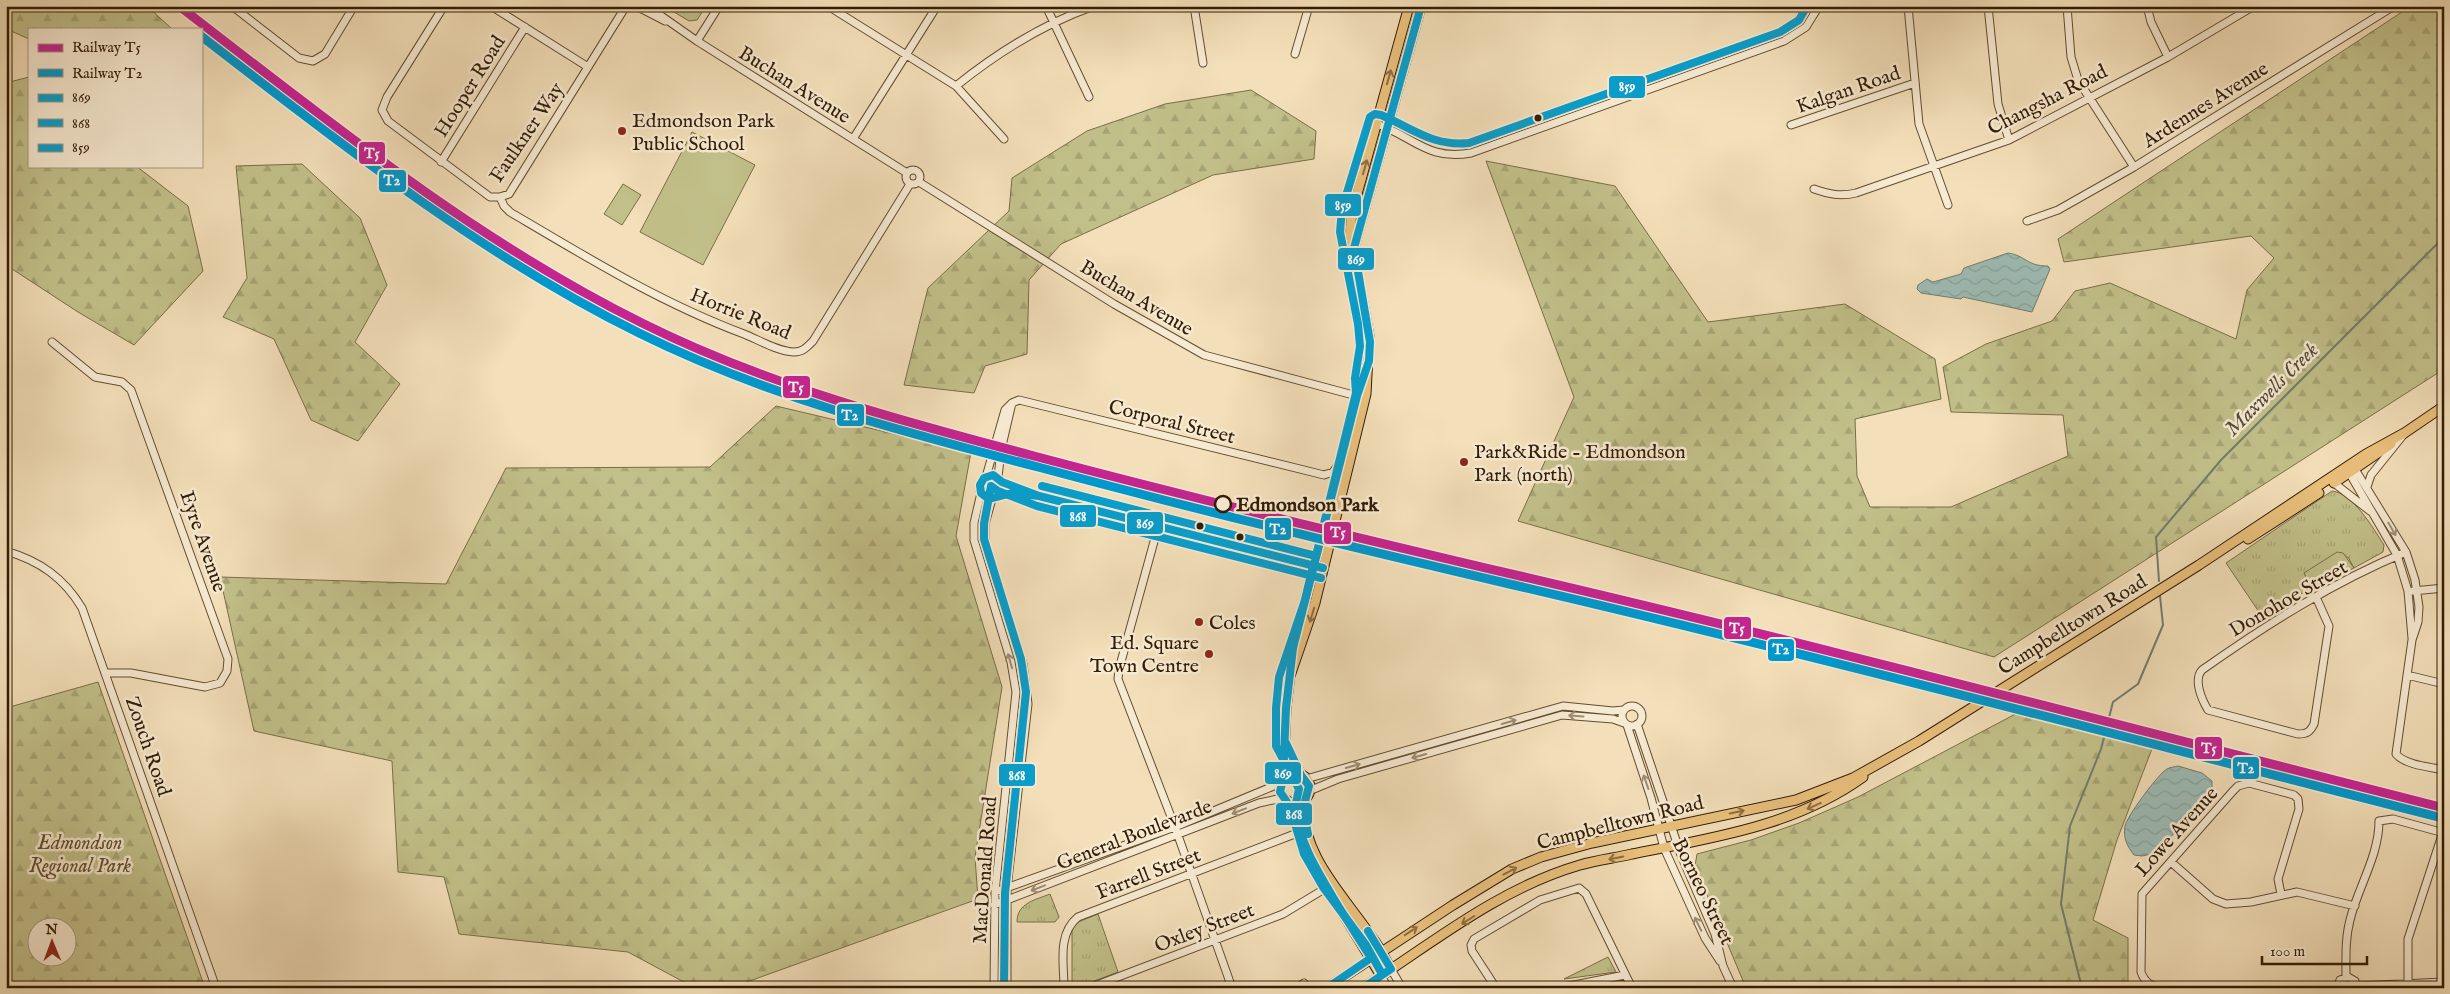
<svg xmlns="http://www.w3.org/2000/svg" width="2450" height="994" font-family="'IM FELL English',serif">
  <style>
    .grass { fill: url(#grass-tufts); stroke: #7a6e47 }
    .forest { fill: url(#forest-firs); stroke: #7a6e47; fill-rule: evenodd }
    .garden { fill: #c2c08a; stroke: #7a6e47 }
    .water { fill: url(#water-waves); stroke: #727c6e }
    .lines { fill: none; stroke-linecap: round; stroke-linejoin: round }
    .stream { stroke: #727c6e; stroke-width: 2 }
    .minor-casing { stroke: #624d31; stroke-width: 9 }
    .major-casing { stroke: #321c04; stroke-width: 11 }
    .minor { stroke: #f7ead2; stroke-width: 7 }
    .major { stroke: #eac07c; stroke-width: 9 }
    .bus-1-casing { stroke: #f7ead2; stroke-width: 11 }
    .bus-2-casing { stroke: #f7ead2; stroke-width: 11 }
    .bus-3-casing { stroke: #f7ead2; stroke-width: 11 }
    .bus-1 { stroke: #089ecc; stroke-width: 8 }
    .bus-2 { stroke: #089ecc; stroke-width: 8 }
    .bus-3 { stroke: #089ecc; stroke-width: 8 }
    .rail-1-casing { stroke: #f7ead2; stroke-width: 12 }
    .rail-2-casing { stroke: #f7ead2; stroke-width: 12 }
    .rail-1 { stroke: #c4258f; stroke-width: 9 }
    .rail-2 { stroke: #0098cd; stroke-width: 9 }
    .oneway { stroke: #8e6e40 }
    .oneway2 { stroke: #9e8d75 }
    .bus-dot { fill: #321c04; stroke: #f7ead2; stroke-width: 2 }
    .poi-dot { fill: #8f2418; stroke: #f7ead2; stroke-width: 2 }
    .stop-dot { fill: #f7ead2; stroke: #321c04; stroke-width: 2.5 }
    .labels { text-anchor: middle; stroke-width: 5; stroke-linejoin: round; paint-order: stroke }
    .street-label { font-size: 20px; fill: #321c04; stroke: #f7ead2 }
    .poi-label { font-size: 20px; fill: #321c04; stroke: #f7ead2; text-anchor: start }
    .stop-label { font-size: 20px; font-weight: bold; fill: #321c04; stroke: #f7ead2; text-anchor: start }
    .park-label { font-size: 20px; font-style: italic; fill: #5d4d2c; stroke: #f7ead2 }
    .water-label { font-size: 21px; font-style: italic; fill: #524c39; stroke: #f7ead2 }
    .line-badge { stroke: #f7ead2; stroke-width: 2 }
    .badge-label { font-size: 14px; text-anchor: middle; font-weight: bold; fill: #fff }
  </style>
  <defs>
    <pattern id="grass-tufts" width="24" height="20" patternUnits="userSpaceOnUse" patternTransform="scale(1.25)"><rect width="24" height="20" fill="#c2c08a"/><path d="M3 7l-1-3M5 7V3M7 7l1-3M15 17l-1-3M17 17v-4M19 17l1-3" fill="none" stroke="#a7a475"/></pattern>
    <pattern id="forest-firs" width="22" height="20" patternUnits="userSpaceOnUse" patternTransform="scale(1.25)"><rect width="22" height="20" fill="#c2c08a"/><path d="M5 1l3.5 6h-7zM16 11l3.5 6h-7z" fill="#a7a475"/></pattern>
    <pattern id="water-waves" width="16" height="10" patternUnits="userSpaceOnUse" patternTransform="scale(1.25)"><rect width="16" height="10" fill="#9dbcb5"/><path d="M0 5q4-4 8 0t8 0" fill="none" stroke="#88a19a"/></pattern>
  </defs>
  <rect width="100%" height="100%" fill="#f3dfb9"/>
  <filter id="stains"><feTurbulence type="fractalNoise" baseFrequency=".004" numOctaves="4"/><feColorMatrix values="0 0 0 0 .2 0 0 0 0 .09 0 0 0 0 .02 0 0 0 .5 -.17"/></filter>
  <radialGradient id="worn" r=".72"><stop offset=".6" stop-color="#630" stop-opacity="0"/><stop offset="1" stop-color="#630" stop-opacity=".3"/></radialGradient>
  <path class="grass" d="M664 6H706L697 20 689 21Z
    M2332 491C2353 493 2373 528 2384 545L2383 552 2354 568 2348 557 2304 573 2312 588 2261 615 2226 563Z
    M1050 894 1059 917 1055 922H1017C1017 903 1035 900 1050 894Z
    M1098 914 1118 972 1076 988 1072 987V929L1078 922Z
    M1608 957 1616 972 1564 979Z"/>
  <path class="forest" d="M6 6H147L172 29H29V39L11 31Z
    M2411 6H2444V369L1994 657 1518 521 1574 397 1486 161 1615 186 1708 322 1845 304 1935 359 1941 399 1855 419 1857 476 1870 507H1951L2068 456 2063 415 1951 412 1943 367 1986 344 2052 321 2075 291 2110 283 2236 339 2247 290 2274 258 2251 236 2064 262 2058 239Z
    M29 77V166H136L188 206 203 271 134 345 78 312 9 267 6 260V83Z
    M1251 90 1316 131 1314 159 1213 175 1061 244 1029 280 1027 354 985 366 974 393 904 385 928 288 1009 211 1012 178 1087 131 1165 104Z
    M302 164 360 218 387 285 355 342 400 384 358 441 311 420 274 339 223 317 247 278 236 166Z
    M776 406 971 452 956 536 1002 687 975 857 978 899 730 988H695L628 952 459 934 444 877 398 872 392 761 254 731 220 577 446 584 506 468 710 467Z
    M98 682 205 988H6V708ZM38 926H68V956H38Z
    M2025 709 2155 741 2117 840 2093 920 2128 938V988H1746L1695 866 1697 854 1751 840 1799 823 1858 797Z"/>
  <path class="garden" d="M692 132 755 165 703 265 640 232Z
    M623 184 641 195 622 225 604 214Z
    M2337 552 2343 553 2354 568 2312 588 2304 573Z"/>
  <path class="water" d="M2008 253C2027 256 2026 266 2048 266L2050 269 2032 312 1963 297 1961 299 1921 293 1917 289 1918 285 1927 279 1933 282 1961 274 1964 268Z
    M2178 766 2202 773 2212 781V792L2156 853 2142 856 2134 855C2127 846 2123 838 2125 826 2127 816 2159 773 2167 769 2170 767 2175 767 2178 766Z"/>
  <g class="lines">
    <path class="stream" d="M2159 581 2156 537 2221 460 2444 237
      M2082 988 2061 904 2070 826 2101 749 2113 702 2138 684 2163 625 2160 596"/>
    <g class="minor-casing">
      <path id="minor" d="M232 6 299 58 313 61 325 54 354 6
        M444 6 387 97 382 110 388 121 490 197H500L509 194 626 6
        M491 6 588 67
        M636 6 665 21
        M647 6 697 41 907 173
        M828 6 956 86 1004 139
        M1046 6 1089 97
        M1194 6 1203 63
        M1908 6 1919 124 1948 205
        M1988 6 1998 104 2009 140
        M2067 6 2071 57 2078 80 2134 167
        M2147 6 2151 22 2168 57
        M697 41 719 6
        M1295 54 1309 6
        M956 86C997 53 1043 24 1094 6
        M1377 124C1414 137 1428 161 1471 153L1784 41 1806 27 1819 6
        M1791 125 1915 83
        M853 139 937 6
        M441 162 525 27
        M906 177a7 7 0 1 1 14 0a7 7 0 1 1-14 0Z
        M919 182 1114 304 1204 355 1357 396
        M1814 189C1829 194 1840 197 1856 193L2009 140 2168 57 2254 6
        M500 197 504 206 510 212C586 257 661 303 744 334 759 340 777 351 794 352 803 352 807 347 813 341L910 184
        M2027 221 2058 210 2134 167 2394 6
        M52 342 95 377 122 382 131 390 228 659 227 671 220 683 205 687 131 673H106
        M2353 466 2406 552 2415 580 2419 607 2418 622 2412 640 2396 754C2405 765 2430 767 2444 770
        M2347 469 2397 555 2408 591 2412 638
        M986 477 1005 410 1012 403 1019 400 1324 475 1333 472 1338 465
        M998 477 1001 450 1012 403
        M1002 482 1024 491
        M2334 483 2370 511
        M2367 487 2371 475 2404 434
        M981 493 974 523V540L1011 662 1016 692 995 892 994 988
        M1000 496 1004 488 1001 480 993 475C984 476 979 481 980 491L989 499 1012 493 1039 496 1318 567
        M992 499 985 524V544L1023 664 1028 704 1007 888V988
        M1158 527 1119 669 1118 679 1175 827 1232 988
        M6 551C40 561 64 578 82 608L216 988
        M2413 591 2444 588
        M2316 597 2329 626 2314 724C2310 732 2307 734 2298 734L2208 710C2202 700 2193 680 2202 670 2266 625 2333 582 2406 552
        M2407 675 2444 684
        M1622 716a10 10 0 1 1 20 0a10 10 0 1 1-20 0Z
        M1637 724 1681 855 1715 934 1723 966 1733 988
        M1627 725 1651 798 1664 848 1705 938 1720 961
        M1306 779 1563 706 1613 711 1623 710
        M1309 791 1338 779 1562 715 1613 719 1624 723
        M2171 862 2213 899 2226 904 2251 902 2297 892 2355 906
        M995 892 1175 827 1281 783
        M994 905 1259 803 1278 799 1285 800
        M1391 969 1402 988
        M1381 976 1388 988
        M2346 978C2346 958 2345 939 2350 920 2358 887 2379 856 2379 821L2393 819 2444 833
        M2408 983V939L2443 832
        M2357 986 2444 982
        M1064 988C1064 964 1057 934 1078 917L1300 832
        M1089 988 1283 914 1326 888
        M1297 988 1304 983
        M1496 988 1472 951 1471 945 1474 939 1540 900 1579 888 1586 894 1632 988
        M1559 988 1625 975
        M2163 988C2151 986 2145 983 2141 972L2142 894 2233 791 2238 786 2249 783 2294 795 2298 799 2299 809 2278 879 2281 894
        M2337 988 2340 980 2348 977 2355 981 2356 988"/>
    </g>
    <g class="major-casing">
      <path id="major" d="M1354 247 1421 6
        M2403 434 2444 406
        M2334 483 2391 444
        M2248 539 2319 493
        M1289 679 1315 603 1366 394 1369 336 1350 233 1352 212 1409 6
        M1286 745 1301 775
        M1280 788a15 15 0 1 1 30 0a15 15 0 1 1-30 0Z
        M1283 779 1286 708 1293 648 1357 396 1365 378
        M1304 800C1298 853 1346 898 1373 939 1380 948 1385 959 1391 969
        M1288 802 1317 871 1381 976
        M1327 988 1453 905 1512 869 1541 857 1592 843 1796 800 1853 778 1919 741 2199 565 2366 454 2406 432
        M1363 988C1432 943 1500 888 1580 865 1597 860 1615 858 1632 854 1712 838 1795 826 1863 777"/>
    </g>
    <use href="#minor" class="minor"/>
    <use href="#major" class="major"/>
    <g class="bus-1-casing">
      <path id="bus-1" d="M993 475 1002 482 1039 496 1012 493 989 499 981 493 980 485 984 478Z
        M1039 496 1323 568
        M1286 743 1301 775 1309 786 1303 809 1308 834
        M1327 988 1371 958C1350 925 1329 893 1311 858 1300 836 1295 811 1280 792L1283 779 1286 708 1293 648 1357 396 1369 361 1370 342 1354 248 1421 6
        M1363 988 1391 969 1368 931"/>
    </g>
    <g class="bus-2-casing">
      <path id="bus-2" d="M1313 566 1305 600 1279 677 1276 708V746L1299 789 1293 817 1304 854 1323 887 1366 945 1382 974
        M1004 988 1005 893 1026 692 1021 659 984 539V524L991 486 998 491 1037 506 1321 578"/>
    </g>
    <g class="bus-3-casing">
      <path id="bus-3" d="M1042 486 1316 556 1356 393 1355 378 1360 346 1358 324 1340 232 1342 209 1370 117 1375 114 1381 115C1412 128 1433 147 1469 143L1780 32 1799 20 1807 6"/>
    </g>
    <use href="#bus-1" class="bus-1"/>
    <use href="#bus-2" class="bus-2"/>
    <use href="#bus-3" class="bus-3"/>
    <g class="rail-1-casing">
      <path id="rail-1" d="M179 6C327 120 474 240 642 323 766 385 901 421 1034 456 1196 499 1358 538 1520 576 1829 648 2136 730 2444 808"/>
    </g>
    <g class="rail-2-casing">
      <path id="rail-2" d="M201 36C341 144 481 255 639 333 766 396 903 432 1038 467 1198 510 1358 549 1518 586 1827 658 2134 740 2442 818"/>
    </g>
    <use href="#rail-1" class="rail-1"/>
    <use href="#rail-2" class="rail-2"/>
  </g>
  <defs><path id="oneway-shaft" d="M-6 0H5M1.5-3L5.5 0L1.5 3" fill="none" stroke-width="1.6" stroke-linecap="round" stroke-linejoin="round" transform="scale(1.25)"/></defs>
  <g class="oneway">
    <use href="#oneway-shaft" transform="translate(1389 77) rotate(-74)"/>
    <use href="#oneway-shaft" transform="translate(1365 167) rotate(-74)"/>
    <use href="#oneway-shaft" transform="translate(1312 615) rotate(107)"/>
    <use href="#oneway-shaft" transform="translate(1814 806) rotate(156)"/>
    <use href="#oneway-shaft" transform="translate(1737 812) rotate(-12)"/>
    <use href="#oneway-shaft" transform="translate(1616 858) rotate(168)"/>
    <use href="#oneway-shaft" transform="translate(1510 871) rotate(-28)"/>
    <use href="#oneway-shaft" transform="translate(1468 920) rotate(148)"/>
    <use href="#oneway-shaft" transform="translate(1411 931) rotate(-33)"/>
  </g>
  <g class="oneway2">
    <use href="#oneway-shaft" transform="translate(2392 529) rotate(60)"/>
    <use href="#oneway-shaft" transform="translate(1010 661) rotate(-106)"/>
    <use href="#oneway-shaft" transform="translate(1576 716) rotate(-176)"/>
    <use href="#oneway-shaft" transform="translate(1509 722) rotate(-16)"/>
    <use href="#oneway-shaft" transform="translate(1419 756) rotate(164)"/>
    <use href="#oneway-shaft" transform="translate(1353 766) rotate(-16)"/>
    <use href="#oneway-shaft" transform="translate(1646 782) rotate(-109)"/>
    <use href="#oneway-shaft" transform="translate(1239 811) rotate(159)"/>
    <use href="#oneway-shaft" transform="translate(1038 888) rotate(159)"/>
    <use href="#oneway-shaft" transform="translate(1698 924) rotate(-116)"/>
  </g>
  <g class="bus-dot">
    <circle cx="1538" cy="118" r="4.5"/>
    <circle cx="1200" cy="526" r="4.5"/>
    <circle cx="1240" cy="537" r="4.5"/>
  </g>
  <g class="poi-dot">
    <circle cx="622" cy="131" r="5"/>
    <circle cx="1464" cy="462" r="5"/>
    <circle cx="1199" cy="622" r="5"/>
    <circle cx="1209" cy="654" r="5"/>
  </g>
  <circle class="stop-dot" cx="1223" cy="504" r="8"/>
  <g class="labels">
    <g class="street-label">
      <text transform="translate(795 84) rotate(32)" y="7">Buchan Avenue</text>
      <text transform="translate(469 86) rotate(-58)" y="7">Hooper Road</text>
      <text transform="translate(1848 89) rotate(-19)" y="7">Kalgan Road</text>
      <text transform="translate(2047 99) rotate(-27)" y="7">Changsha Road</text>
      <text transform="translate(2205 104) rotate(-32)" y="7">Ardennes Avenue</text>
      <text transform="translate(526 132) rotate(-56)" y="7">Faulkner Way</text>
      <text transform="translate(1137 297) rotate(31)" y="7">Buchan Avenue</text>
      <text transform="translate(741 313) rotate(22)" y="7">Horrie Road</text>
      <text transform="translate(1172 421) rotate(14)" y="7">Corporal Street</text>
      <text transform="translate(204 541) rotate(71)" y="7">Eyre Avenue</text>
      <text transform="translate(2288 598) rotate(-30)" y="7">Donohoe Street</text>
      <text transform="translate(2072 624) rotate(-32)" y="7">Campbelltown Road</text>
      <text transform="translate(149 746) rotate(71)" y="7">Zouch Road</text>
      <text transform="translate(1620 822) rotate(-14)" y="7">Campbelltown Road</text>
      <text transform="translate(2176 831) rotate(-48)" y="7">Lowe Avenue</text>
      <text transform="translate(1134 834) rotate(-21)" y="7">General Boulevarde</text>
      <text transform="translate(984 870) rotate(-86)" y="7">MacDonald Road</text>
      <text transform="translate(1148 873) rotate(-21)" y="7">Farrell Street</text>
      <text transform="translate(1704 891) rotate(64)" y="7">Borneo Street</text>
      <text transform="translate(1204 927) rotate(-21)" y="7">Oxley Street</text>
    </g>
    <g class="poi-label">
      <text x="632" y="127">Edmondson Park<tspan x="632" dy="23">Public School</tspan></text>
      <text x="1474" y="458">Park&amp;Ride - Edmondson<tspan x="1474" dy="23">Park (north)</tspan></text>
      <text x="1209" y="629">Coles</text>
      <text x="1199" y="649" text-anchor="end">Ed. Square<tspan x="1199" dy="23">Town Centre</tspan></text>
    </g>
    <g class="stop-label">
      <text x="1236" y="511">Edmondson Park</text>
    </g>
    <g class="park-label">
      <text x="80" y="849">Edmondson<tspan x="80" dy="23">Regional Park</tspan></text>
    </g>
    <g class="water-label">
      <text transform="translate(2271 389) rotate(-45)" y="7">Maxwells Creek</text>
    </g>
  </g>
  <g class="line-badge">
    <rect x="1608" y="75" width="38" height="24" rx="5" fill="#089ecc"/>
    <rect x="358" y="141" width="28" height="24" rx="5" fill="#c4258f"/>
    <rect x="378" y="169" width="29" height="24" rx="5" fill="#0098cd"/>
    <rect x="1324" y="193" width="38" height="24" rx="5" fill="#089ecc"/>
    <rect x="1337" y="247" width="38" height="24" rx="5" fill="#089ecc"/>
    <rect x="782" y="375" width="29" height="24" rx="5" fill="#c4258f"/>
    <rect x="836" y="403" width="29" height="24" rx="5" fill="#0098cd"/>
    <rect x="1059" y="504" width="38" height="24" rx="5" fill="#089ecc"/>
    <rect x="1126" y="511" width="38" height="24" rx="5" fill="#089ecc"/>
    <rect x="1264" y="517" width="28" height="24" rx="5" fill="#0098cd"/>
    <rect x="1323" y="521" width="29" height="24" rx="5" fill="#c4258f"/>
    <rect x="1723" y="616" width="29" height="24" rx="5" fill="#c4258f"/>
    <rect x="1767" y="638" width="28" height="24" rx="5" fill="#0098cd"/>
    <rect x="2194" y="736" width="29" height="24" rx="5" fill="#c4258f"/>
    <rect x="2232" y="756" width="28" height="24" rx="5" fill="#0098cd"/>
    <rect x="1264" y="761" width="38" height="24" rx="5" fill="#089ecc"/>
    <rect x="998" y="763" width="38" height="24" rx="5" fill="#089ecc"/>
    <rect x="1275" y="802" width="38" height="24" rx="5" fill="#089ecc"/>
  </g>
  <g class="badge-label">
    <text x="1627" y="91">859</text>
    <text x="372" y="158">T5</text>
    <text x="392" y="185">T2</text>
    <text x="1343" y="210">859</text>
    <text x="1356" y="264">869</text>
    <text x="796" y="392">T5</text>
    <text x="850" y="420">T2</text>
    <text x="1078" y="521">868</text>
    <text x="1145" y="528">869</text>
    <text x="1278" y="534">T2</text>
    <text x="1338" y="537">T5</text>
    <text x="1737" y="633">T5</text>
    <text x="1781" y="654">T2</text>
    <text x="2209" y="753">T5</text>
    <text x="2246" y="773">T2</text>
    <text x="1283" y="778">869</text>
    <text x="1017" y="780">868</text>
    <text x="1294" y="819">868</text>
  </g>
  <rect width="2450" height="994" fill="none" stroke="#f3dfb9" stroke-width="25"/>
  <rect x="8" y="8" width="2435" height="979" fill="none" stroke="#321c04" stroke-width="2.5"/>
  <rect x="12" y="12" width="2425" height="969" fill="none" stroke="#321c04"/>
  <rect x="28" y="28" width="175" height="140" fill="#f7ead2" stroke="#a89880"/>
  <rect x="38" y="44" width="25" height="8" fill="#c4258f" stroke="#a89880"/>
  <text x="72" y="52" font-size="15" fill="#321c04">Railway T5</text>
  <rect x="38" y="69" width="25" height="8" fill="#0098cd" stroke="#a89880"/>
  <text x="72" y="78" font-size="15" fill="#321c04">Railway T2</text>
  <rect x="38" y="94" width="25" height="8" fill="#089ecc" stroke="#a89880"/>
  <text x="72" y="102" font-size="15" fill="#321c04">869</text>
  <rect x="38" y="119" width="25" height="8" fill="#089ecc" stroke="#a89880"/>
  <text x="72" y="128" font-size="15" fill="#321c04">868</text>
  <rect x="38" y="144" width="25" height="8" fill="#089ecc" stroke="#a89880"/>
  <text x="72" y="152" font-size="15" fill="#321c04">859</text>
  <g transform="translate(52 942) rotate(359)"><circle r="24" fill="#f7ead2" stroke="#a89880"/>
  <path d="M0-4L9 19L0 12L-9 19Z" fill="#8f2418"/>
  <text y="-8" font-size="14" font-weight="bold" text-anchor="middle" fill="#321c04">N</text>
  </g>
  <path d="M2262 956v8h105v-8" fill="none" stroke="#321c04" stroke-width="2.5"/>
  <text x="2270" y="956" font-size="15" fill="#321c04" stroke="#f7ead2" stroke-width="4" paint-order="stroke">100 m</text>
  <rect width="100%" height="100%" filter="url(#stains)"/>
  <rect width="100%" height="100%" fill="url(#worn)"/>
</svg>
